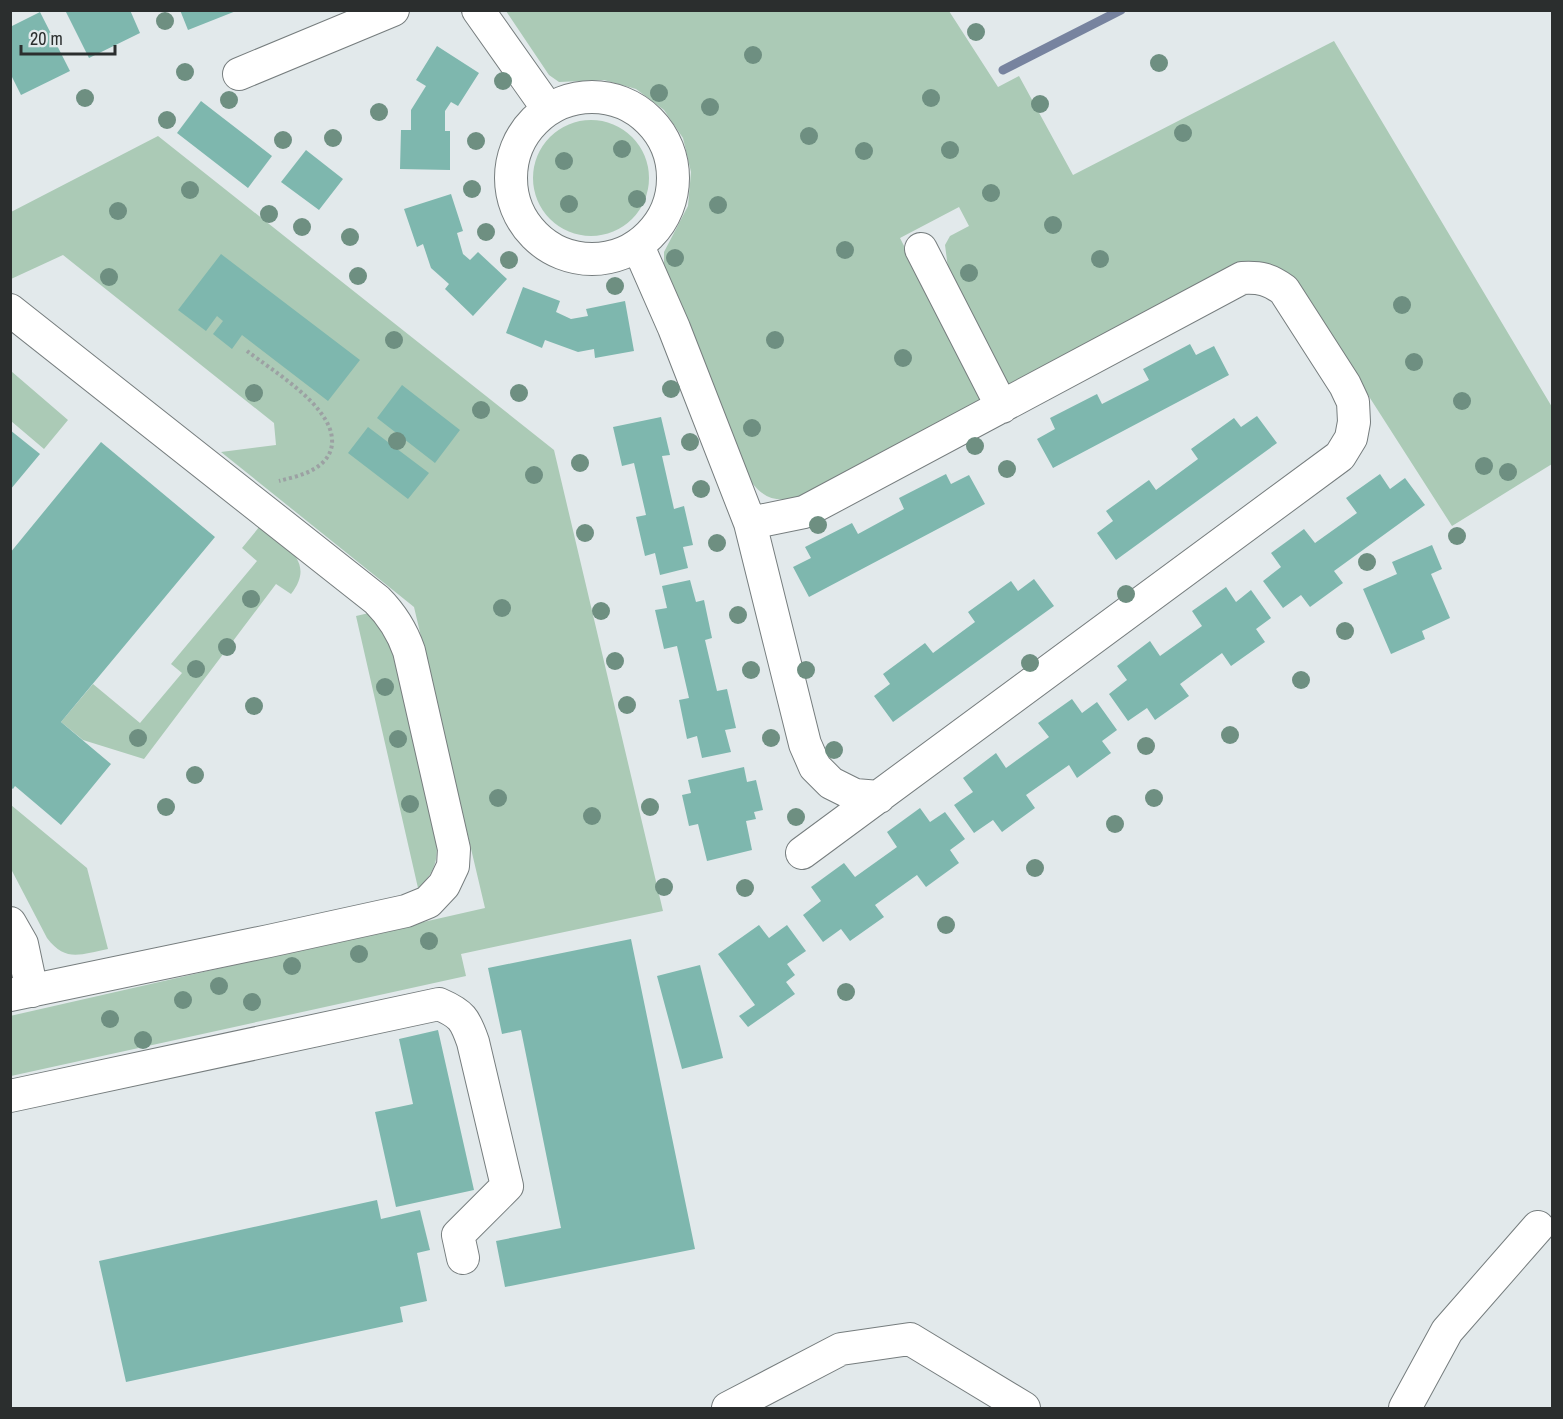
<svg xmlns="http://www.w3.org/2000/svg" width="1563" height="1419" font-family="'Archivo Narrow',sans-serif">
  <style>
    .green { fill: #abcab6 }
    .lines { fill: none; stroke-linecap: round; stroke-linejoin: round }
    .stream { stroke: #77839f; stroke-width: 9 }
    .building { fill: #7eb7ae }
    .minor-casing { stroke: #767d7e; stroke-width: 34 }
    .path { stroke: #9ca1a3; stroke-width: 4; stroke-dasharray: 3 3; stroke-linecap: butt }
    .minor { stroke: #fff; stroke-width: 32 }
    .tree { fill: #6e8f81 }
  </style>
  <rect width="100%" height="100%" fill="#e2e9eb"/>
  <path class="green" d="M506 11H949L998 87 1019 76 1073 175 1334 41 1552 407V464L1452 526 1295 281 1281 270 1008 386 948 268 945 245 950 236 969 226 959 207 900 238 982 400 797 498C776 501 766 500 752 483L666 277 664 263V252L688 206 691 172 683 138 664 110 636 89 604 80 559 82 549 75Z
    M533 178a58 58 0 1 1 116 0a58 58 0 1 1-116 0Z
    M158 136 554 450 663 911 461 954 466 976 11 1076 10 1016 485 908 414 607 221 452 276 445 274 423 63 255 11 279V212Z
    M11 371 68 420 44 449 11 421Z
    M260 526C284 545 317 561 291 594L276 584 144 759 83 740 61 722 93 684 140 723 182 673 171 664 257 561 242 548Z
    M369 613C380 626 387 638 393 655L436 839C439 860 434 874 418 888L356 616Z
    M11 805 87 868 108 949C81 954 66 963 47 938L11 869Z"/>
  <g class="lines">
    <path class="stream" d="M1003 70 1121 10"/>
  </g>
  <path class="building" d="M65 10H130L140 33 89 58Z
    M180 10H236V11L188 30Z
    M40 12 70 71 21 95 10 73V27Z
    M437 46 479 73 458 106 451 102 445 111V131H450V170L400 169 401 130H411V110L426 86 416 80Z
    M201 101 272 156 248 188 177 133Z
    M306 150 343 179 319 210 281 182Z
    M451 194 463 231 457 233 463 254 470 260 478 252 507 279 473 316 445 289 449 284 431 268 423 244 417 247 404 209Z
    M221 254 360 360 328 401 242 335 232 349 213 334 223 321 217 316 206 331 178 310Z
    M523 287 560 301 556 312 571 319 588 316 586 309 625 301 634 351 595 358 594 349 578 352 545 340 542 348 506 333Z
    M1190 344 1196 355 1214 346 1229 375 1053 468 1037 439 1055 429 1050 418 1097 394 1102 404 1149 380 1143 369Z
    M402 385 460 430 435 463 377 418Z
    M1257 416 1277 443 1116 560 1097 533 1113 521 1106 511 1149 480 1156 490 1198 459 1191 449 1234 418 1241 427Z
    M661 417 670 455 662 456 674 509 684 506 693 545 683 547 688 568 660 575 655 553 645 556 636 517 646 515 634 463 622 466 613 427Z
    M368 427 429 473 408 499 348 453Z
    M10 430 40 454 10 490Z
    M101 442 215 537 61 722 111 764 61 825 15 786 13 789 10 787V553Z
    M946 474 951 484 969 475 985 504 809 597 793 567 811 558 805 547 852 523 858 534 904 509 899 498Z
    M1380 474 1390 489 1405 478 1425 505 1334 571 1343 583 1310 607 1301 595 1283 608 1263 581 1281 567 1271 553 1304 529 1315 543 1357 513 1346 498Z
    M1432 545 1442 569 1431 574 1450 618 1422 631 1425 639 1391 654 1363 589 1397 574 1392 562Z
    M1034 579 1054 606 893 722 874 696 890 684 883 674 925 643 933 653 975 622 968 612 1011 581 1018 591Z
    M690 580 696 602 704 600 712 638 705 640 717 691 727 689 736 728 725 730 731 752 702 758 697 736 687 739 679 700 689 698 677 646 664 649 655 610 667 608 662 586Z
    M1226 587 1236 602 1251 590 1271 618 1256 629 1265 642 1231 666 1222 653 1180 684 1189 696 1155 720 1147 708 1128 721 1109 694 1127 680 1117 666 1150 641 1160 656 1202 626 1192 611Z
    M1072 699 1082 713 1097 702 1117 730 1102 741 1111 753 1077 778 1069 765 1026 795 1035 808 1002 832 993 820 974 833 954 805 973 792 963 778 996 753 1006 768 1049 737 1038 723Z
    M744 767 747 782 756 780 763 810 754 812 756 819 746 821 752 850 707 861 698 824 689 826 682 795 691 793 688 780Z
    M920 808 930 822 945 812 965 839 950 850 959 863 926 887 917 875 875 905 884 917 850 941 841 929 823 942 803 915 821 901 811 887 844 863 855 877 897 847 887 832Z
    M759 925 769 938 787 925 806 951 787 964 795 975 786 982 795 994 748 1027 739 1016 755 1005 718 954Z
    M631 939 695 1249 505 1287 496 1241 561 1228 521 1030 502 1034 488 968Z
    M700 965 723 1058 682 1069 657 976Z
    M438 1030 474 1190 396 1207 375 1112 413 1104 399 1039Z
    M377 1200 381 1219 420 1210 430 1250 417 1253 427 1301 400 1307 403 1322 126 1382 99 1261Z"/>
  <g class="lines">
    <g class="minor-casing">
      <path id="minor" d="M478 10 548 109
        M239 74 393 10
        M511 178a81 81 0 1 1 162 0a81 81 0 1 1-162 0Z
        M638 246 674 328 750 523 805 744 815 767 831 783 855 795 879 797
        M921 249 1002 407
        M10 310 377 600C393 616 402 631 409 651L454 849 453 866 444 885 428 902 406 911 269 941 10 995
        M750 523 804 512 1242 278C1260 277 1269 279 1284 290L1345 385 1353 402 1354 422 1351 438 1340 456 802 853
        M10 923 22 944 32 991
        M10 1096 439 1004C462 1014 465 1019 473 1042L507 1186 458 1235 463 1258
        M728 1408 841 1349 910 1339 1024 1408
        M1405 1408 1447 1331 1538 1227"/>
    </g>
    <path class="path" d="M247 351C273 371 330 405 332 439 333 452 326 462 314 469 304 475 290 478 279 481"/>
    <use href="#minor" class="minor"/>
  </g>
  <g class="tree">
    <circle cx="165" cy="21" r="9"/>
    <circle cx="976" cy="32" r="9"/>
    <circle cx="753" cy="55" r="9"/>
    <circle cx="1159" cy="63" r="9"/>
    <circle cx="185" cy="72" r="9"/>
    <circle cx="503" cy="81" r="9"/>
    <circle cx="659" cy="93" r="9"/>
    <circle cx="85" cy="98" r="9"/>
    <circle cx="931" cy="98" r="9"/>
    <circle cx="229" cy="100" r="9"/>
    <circle cx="1040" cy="104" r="9"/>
    <circle cx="710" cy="107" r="9"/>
    <circle cx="379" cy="112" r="9"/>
    <circle cx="167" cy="120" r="9"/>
    <circle cx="1183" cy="133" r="9"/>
    <circle cx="809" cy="136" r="9"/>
    <circle cx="333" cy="138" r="9"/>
    <circle cx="283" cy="140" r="9"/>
    <circle cx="476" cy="141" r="9"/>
    <circle cx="622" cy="149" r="9"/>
    <circle cx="950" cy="150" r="9"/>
    <circle cx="864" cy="151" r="9"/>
    <circle cx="564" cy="161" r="9"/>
    <circle cx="472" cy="189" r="9"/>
    <circle cx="190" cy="190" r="9"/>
    <circle cx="991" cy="193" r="9"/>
    <circle cx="637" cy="199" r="9"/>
    <circle cx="569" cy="204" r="9"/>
    <circle cx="718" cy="205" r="9"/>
    <circle cx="118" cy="211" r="9"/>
    <circle cx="269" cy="214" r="9"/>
    <circle cx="1053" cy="225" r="9"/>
    <circle cx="302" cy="227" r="9"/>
    <circle cx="486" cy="232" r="9"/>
    <circle cx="350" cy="237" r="9"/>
    <circle cx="845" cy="250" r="9"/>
    <circle cx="675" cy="258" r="9"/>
    <circle cx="1100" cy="259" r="9"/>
    <circle cx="509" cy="260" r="9"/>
    <circle cx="969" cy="273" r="9"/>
    <circle cx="358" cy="276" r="9"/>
    <circle cx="109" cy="277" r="9"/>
    <circle cx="615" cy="286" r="9"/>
    <circle cx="1402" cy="305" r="9"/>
    <circle cx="394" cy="340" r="9"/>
    <circle cx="775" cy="340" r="9"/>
    <circle cx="903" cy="358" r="9"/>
    <circle cx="1414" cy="362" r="9"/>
    <circle cx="671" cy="389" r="9"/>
    <circle cx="254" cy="393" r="9"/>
    <circle cx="519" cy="393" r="9"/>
    <circle cx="1462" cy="401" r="9"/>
    <circle cx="481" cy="410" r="9"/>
    <circle cx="752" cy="428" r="9"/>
    <circle cx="397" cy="441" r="9"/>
    <circle cx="690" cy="442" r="9"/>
    <circle cx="975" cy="446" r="9"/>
    <circle cx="580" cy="463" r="9"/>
    <circle cx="1484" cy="466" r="9"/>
    <circle cx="1007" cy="469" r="9"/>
    <circle cx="1508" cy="472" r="9"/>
    <circle cx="534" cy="475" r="9"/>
    <circle cx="701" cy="489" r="9"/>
    <circle cx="818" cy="525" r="9"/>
    <circle cx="585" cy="533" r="9"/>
    <circle cx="1457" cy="536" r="9"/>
    <circle cx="717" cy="543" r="9"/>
    <circle cx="1367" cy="562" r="9"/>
    <circle cx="1126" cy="594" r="9"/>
    <circle cx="251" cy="599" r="9"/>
    <circle cx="502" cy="608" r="9"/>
    <circle cx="601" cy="611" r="9"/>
    <circle cx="738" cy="615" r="9"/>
    <circle cx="1345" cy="631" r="9"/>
    <circle cx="227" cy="647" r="9"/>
    <circle cx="615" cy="661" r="9"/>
    <circle cx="1030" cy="663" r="9"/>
    <circle cx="196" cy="669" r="9"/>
    <circle cx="751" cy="670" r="9"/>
    <circle cx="806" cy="670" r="9"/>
    <circle cx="1301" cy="680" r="9"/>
    <circle cx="385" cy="687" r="9"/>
    <circle cx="627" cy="705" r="9"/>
    <circle cx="254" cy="706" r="9"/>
    <circle cx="1230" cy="735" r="9"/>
    <circle cx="138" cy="738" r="9"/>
    <circle cx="771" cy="738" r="9"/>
    <circle cx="398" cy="739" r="9"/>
    <circle cx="1146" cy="746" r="9"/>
    <circle cx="834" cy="750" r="9"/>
    <circle cx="195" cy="775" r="9"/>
    <circle cx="498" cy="798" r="9"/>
    <circle cx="1154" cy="798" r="9"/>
    <circle cx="410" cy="804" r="9"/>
    <circle cx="166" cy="807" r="9"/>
    <circle cx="650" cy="807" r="9"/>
    <circle cx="592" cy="816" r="9"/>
    <circle cx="796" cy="817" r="9"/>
    <circle cx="1115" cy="824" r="9"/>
    <circle cx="1035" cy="868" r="9"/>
    <circle cx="664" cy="887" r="9"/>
    <circle cx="745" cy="888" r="9"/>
    <circle cx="946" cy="925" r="9"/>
    <circle cx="429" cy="941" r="9"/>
    <circle cx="359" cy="954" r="9"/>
    <circle cx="292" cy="966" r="9"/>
    <circle cx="219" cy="986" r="9"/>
    <circle cx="846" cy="992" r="9"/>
    <circle cx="183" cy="1000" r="9"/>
    <circle cx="252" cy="1002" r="9"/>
    <circle cx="110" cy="1019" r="9"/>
    <circle cx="143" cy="1040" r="9"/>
  </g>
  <rect width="1563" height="1419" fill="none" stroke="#2b2e2e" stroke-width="24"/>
  <path d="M21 45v9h94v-9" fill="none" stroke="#2b2e2e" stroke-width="3"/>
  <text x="30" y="45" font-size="18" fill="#2b2e2e" stroke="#e2e9eb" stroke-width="4.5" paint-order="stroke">20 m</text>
</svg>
